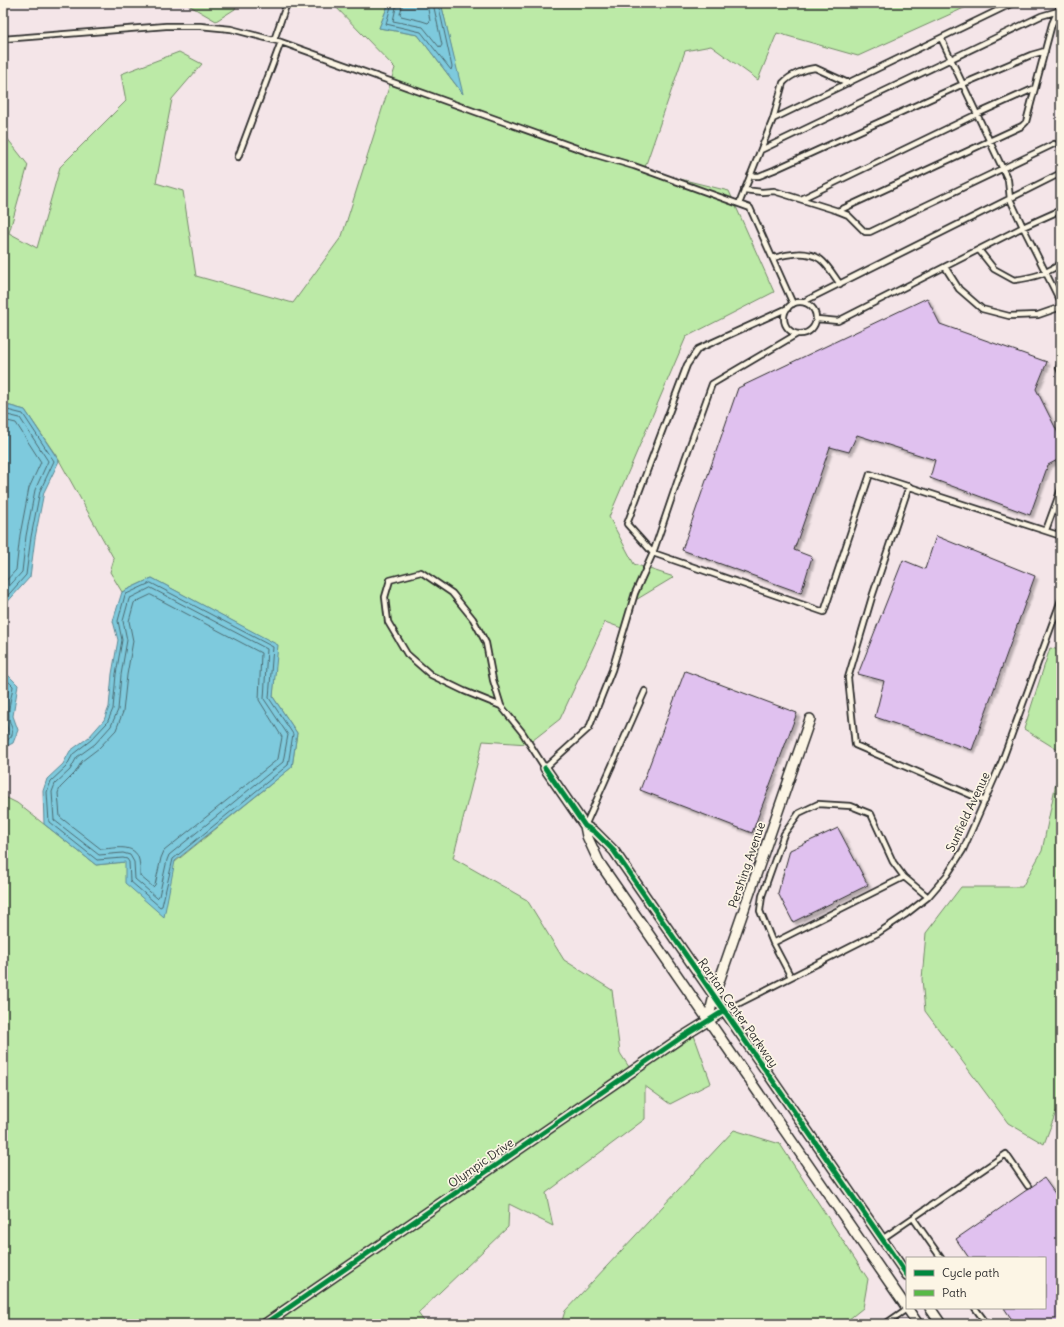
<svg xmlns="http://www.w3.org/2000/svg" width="1064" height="1327" font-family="Delius,sans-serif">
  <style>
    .built { fill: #f4e5e8; fill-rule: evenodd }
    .green { fill: #bceaa7; stroke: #748a69 }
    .water { fill: #7ecadd; stroke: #5d8a96 }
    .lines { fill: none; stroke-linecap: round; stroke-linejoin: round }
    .shore { stroke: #4c6b72; stroke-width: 1 }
    .building { fill: #e0c1ef; stroke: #2b2b2b; filter: url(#shadow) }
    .service-casing { stroke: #2b2b2b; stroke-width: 8 }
    .minor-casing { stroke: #2b2b2b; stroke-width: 12 }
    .service { stroke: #fcf5e5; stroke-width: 4.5 }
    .minor { stroke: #fcf5e5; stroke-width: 9 }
    .quiet { stroke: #58b947; stroke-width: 4; stroke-dasharray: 8 4; stroke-linecap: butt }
    .cycleway-casing { stroke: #fcf5e5; stroke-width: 8 }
    .cycleway { stroke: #00873e; stroke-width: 5 }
    .labels { text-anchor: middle; stroke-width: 3.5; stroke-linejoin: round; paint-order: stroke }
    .street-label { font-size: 12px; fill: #2b2b2b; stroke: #fcf5e5 }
  </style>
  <defs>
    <filter id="shadow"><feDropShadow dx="3" dy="3" stdDeviation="1" flood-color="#0004"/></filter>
  </defs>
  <rect width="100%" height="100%" fill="#fcf5e5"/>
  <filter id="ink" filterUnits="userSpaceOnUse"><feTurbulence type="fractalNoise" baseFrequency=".025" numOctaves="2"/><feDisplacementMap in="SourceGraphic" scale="8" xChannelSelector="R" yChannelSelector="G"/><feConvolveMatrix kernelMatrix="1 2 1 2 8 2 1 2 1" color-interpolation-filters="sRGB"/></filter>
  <g filter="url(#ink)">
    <path class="built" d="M3 3H1061V1324H3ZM907 1258H1045V1308H907Z"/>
    <path class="green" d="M185 3H237L235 9 216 21Z
      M332 3H389L379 28 418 35 462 93 441 3H975L858 56 777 33 758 80 711 46 685 51 644 170 729 191 774 292 686 337 609 517 634 564 674 577 629 604 627 630 605 622 560 719 528 744 483 741 453 858 527 900 564 960 612 990 620 1053 629 1067 691 1027 711 1083 670 1104 645 1086V1119L546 1193 553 1226 509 1204 508 1227 418 1313 426 1324H3V796L17 803 96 865 125 862H175L292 767 297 733 273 697 277 645 152 578 122 592 110 572 114 559 59 460 25 410 3 404V133L28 165 9 233 37 248 60 167 126 101 121 74 179 52 202 64 172 99 156 183 183 191 196 276 293 303 342 236 395 68Z
      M1050 648 1061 650V752L1024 729Z
      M1061 758V1099L1044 1144 1008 1123 925 1011 922 979 926 933 961 887H1022L1042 851Z
      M734 1130 780 1144 868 1279 863 1308 843 1324H561L565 1311Z"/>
    <path class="water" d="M389 3H441L463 94 418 35 379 28Z
      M3 404 25 410 59 461 44 492 35 538 30 577 3 607Z
      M152 578 278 645 273 697 297 733 292 767 175 861 164 917 125 883V862L96 865 44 824 43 791 47 779 63 764 70 751 89 737 104 720 109 707 112 674 118 640 113 621 122 592Z
      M3 670 18 685 13 716 18 730 13 743 3 748Z"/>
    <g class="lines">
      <path class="shore" d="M392 3 386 24 421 32 451 70 452 67 438 3
        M397 3 393 21 423 27 440 48 442 45 433 3
        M403 3 400 14 401 16 422 21 428 23 430 21 427 3
        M3 409 23 414 54 461 40 491 31 537 26 575 3 601
        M3 414 20 418 48 461 35 490 26 536 22 572 3 593
        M3 420 16 423 41 462 29 488 20 535 16 570 3 584
        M151 583 273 647 269 698 293 734 288 765 173 859 162 906 160 907 130 881 129 862 127 859 123 858 97 860 49 822 47 792 51 781 66 767 73 754 91 740 107 723 113 709 116 674 122 640 118 621 125 595Z
        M151 588 267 649 264 699 288 735 283 762 169 855 167 860 159 896 157 898 135 879 134 862 130 855 123 853 99 855 54 820 52 792 55 784 70 770 77 757 95 744 111 726 118 710 121 675 127 640 123 621 129 599Z
        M151 595 261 653 259 700 282 737 278 759 164 851 161 858 155 885 153 887 140 876C140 871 140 865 139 860 135 842 113 849 101 849L60 817 58 793 60 788 75 773 82 761 99 748 116 730 123 712 127 675 133 641 129 621 134 603Z
        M3 676 13 686C12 696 8 706 9 716 9 728 20 734 3 743
        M3 683 8 688 4 716 8 730 5 736 3 738"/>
    </g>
    <path class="building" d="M927 298 940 324 1047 362 1036 389 1061 439V458L1048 465 1030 515 930 478 935 460 857 435 849 452 830 447 794 550 812 557 801 593 682 550 738 388Z
      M936 536 1035 576 972 750 875 717 884 681 858 674 903 560 925 569Z
      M685 671 797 713 752 833 640 790Z
      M838 828 868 885 793 922 778 893 790 850Z
      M1044 1178 1061 1202V1324H1015L1004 1308H1045V1258H969L956 1239Z"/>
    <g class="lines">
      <g class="service-casing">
        <path id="service" d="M941 38 1008 180 1010 199 1023 227 1061 303
          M3 39 166 26H200L231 29 281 42 593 154 634 166 750 208 793 304
          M274 40 287 3
          M773 119 783 83C790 75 805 69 815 68L848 83
          M761 150 1041 16 1058 11
          M238 157 281 42
          M750 176H759L774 170 963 84 1031 55 1045 51
          M744 190 762 192 774 191 838 211 848 215 865 232H870L1054 144
          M801 199 977 114 1035 88
          M739 204 773 119 1013 3
          M838 211 1022 126 1026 122 1052 24 1061 4
          M979 250 994 269 1014 280C1036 277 1042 275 1061 264
          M773 258C788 254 806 250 820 259 828 265 834 276 840 284
          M945 267 959 289 982 309 1009 316 1038 315 1061 307
          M784 318a16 16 0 1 1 32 0a16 16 0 1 1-32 0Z
          M803 302 1061 173
          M817 319 838 321 1023 227 1061 210
          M797 334 712 384 685 459 653 553 824 612 870 474 1061 536
          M1061 361 1059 368 1061 372
          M909 486 872 597 848 678 855 745 985 801
          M1046 530 1061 489
          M501 706 464 691 431 675 407 654 388 622 385 597 390 580 421 572 452 593 473 619 486 643 493 680 501 706 522 732 545 768 589 728 612 670 635 593 653 553 627 524 687 365 698 349 788 308
          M585 826 645 691
          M773 943 904 877
          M791 977 773 943 760 911 762 896 784 834 799 813 818 804 851 806 871 814 893 862 904 877 928 897
          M724 1011 878 933 905 915 928 897 947 875 963 850 1002 761 1061 600
          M913 1218 941 1258
          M882 1239 1006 1154 1028 1186
          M975 1308 987 1324
          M885 1324 908 1308"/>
      </g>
      <g class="minor-casing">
        <path id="minor" d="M545 768 585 826 595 832 614 851 907 1275
          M585 826 587 836 599 862 907 1308
          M708 1020 714 996 810 719
          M907 1308 918 1324
          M930 1308 941 1324
          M265 1324 682 1037 724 1011"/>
      </g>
      <use href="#service" class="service"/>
      <use href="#minor" class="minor"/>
      <path class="quiet" d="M871 4V3"/>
      <g class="cycleway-casing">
        <path id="cycleway" d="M545 768 585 826 595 832 614 851 907 1275
          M265 1324 682 1037 724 1011"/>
      </g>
      <use href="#cycleway" class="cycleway"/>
    </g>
  </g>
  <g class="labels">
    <g class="street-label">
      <text transform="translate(968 812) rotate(-65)" y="4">Sunfield Avenue</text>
      <text transform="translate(747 865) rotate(-71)" y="4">Pershing Avenue</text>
      <text transform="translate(738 1013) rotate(55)" y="4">Raritan Center Parkway</text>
      <text transform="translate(481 1163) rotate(-35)" y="4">Olympic Drive</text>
    </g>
  </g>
  <rect width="1064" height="1327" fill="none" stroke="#fcf5e5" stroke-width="16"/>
  <rect x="8" y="8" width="1048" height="1311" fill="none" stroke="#2b2b2b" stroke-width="1.5" filter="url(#ink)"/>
  <rect x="906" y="1257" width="140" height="52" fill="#fcf5e5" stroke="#a8a49b"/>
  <rect x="914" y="1270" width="20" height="6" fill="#00873e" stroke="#a8a49b"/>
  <text x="942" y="1277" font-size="12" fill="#2b2b2b">Cycle path</text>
  <rect x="914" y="1290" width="20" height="6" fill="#58b947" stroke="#a8a49b"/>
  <text x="942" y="1297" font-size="12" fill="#2b2b2b">Path</text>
</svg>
